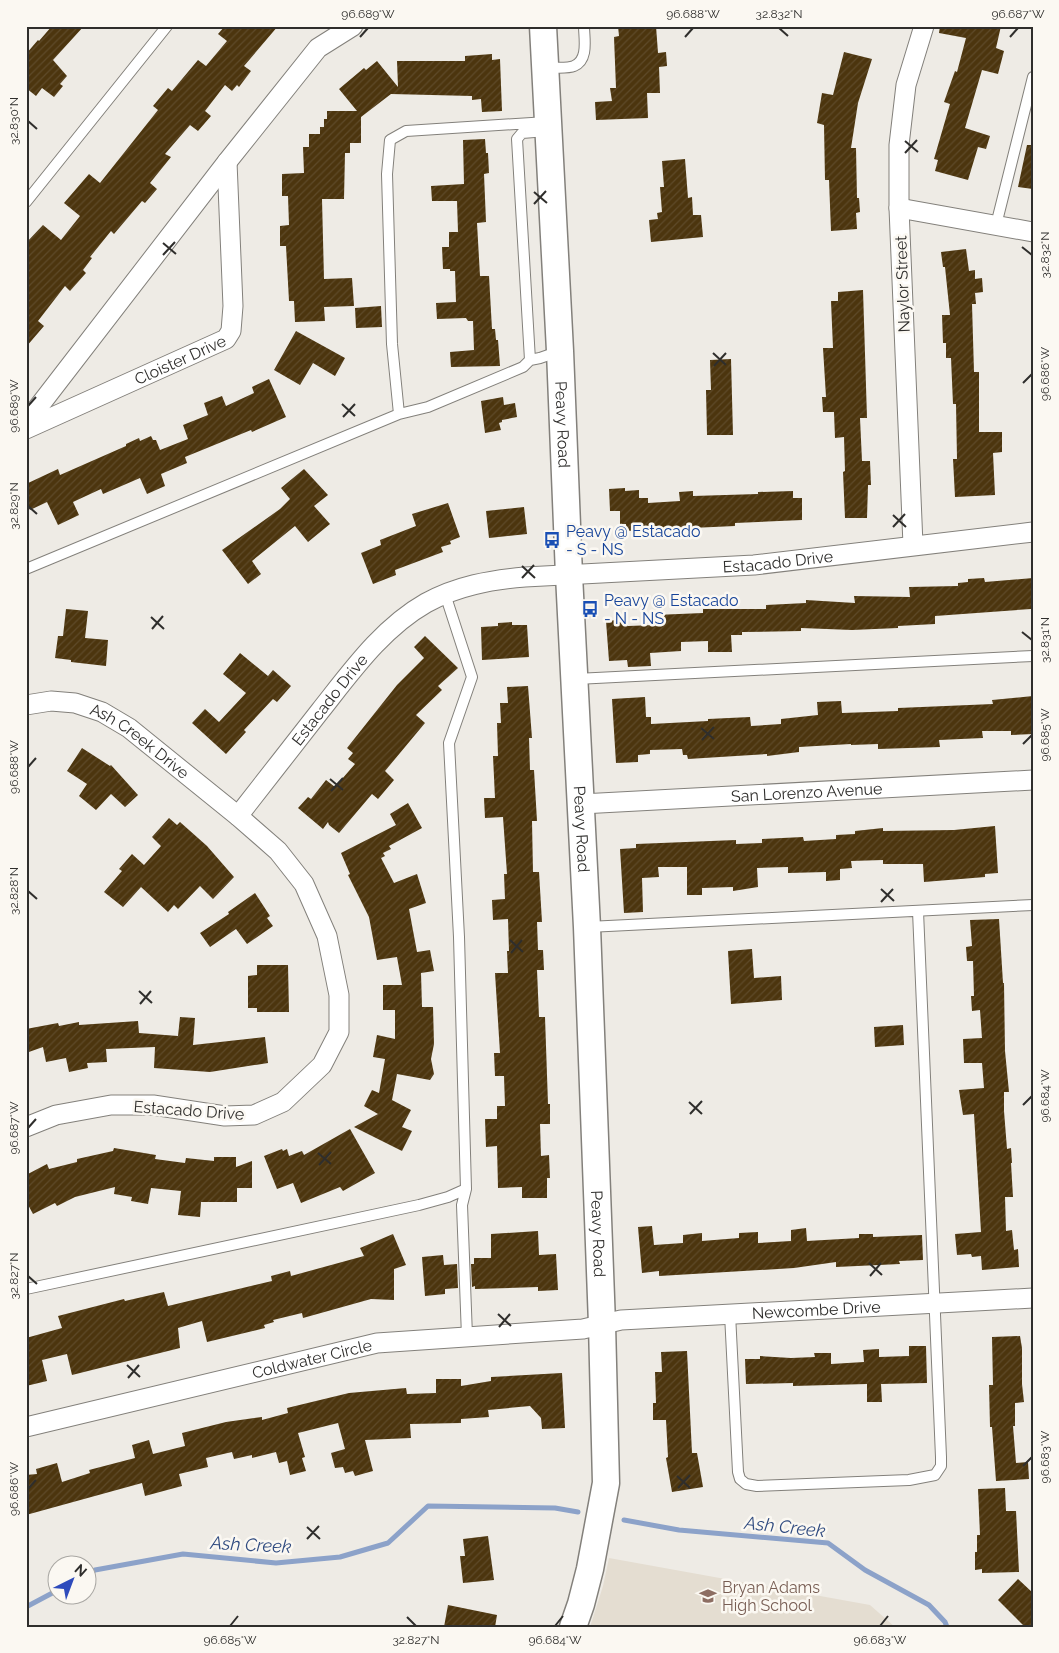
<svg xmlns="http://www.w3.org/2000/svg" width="1059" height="1653" font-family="Raleway,sans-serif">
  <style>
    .built { fill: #e4ddd1 }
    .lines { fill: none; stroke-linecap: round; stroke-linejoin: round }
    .stream { stroke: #8ca2c9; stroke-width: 5 }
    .building { fill: url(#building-hatch) }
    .lane-casing { stroke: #83807b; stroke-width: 12 }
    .street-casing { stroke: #83807b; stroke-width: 21 }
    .secondary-casing { stroke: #83807b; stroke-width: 29 }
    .lane { stroke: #fff; stroke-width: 10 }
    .street { stroke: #fff; stroke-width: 19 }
    .secondary { stroke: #fff; stroke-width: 26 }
    .ticks { fill: none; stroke: #2f2e2c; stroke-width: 2 }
    .labels { text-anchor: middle; stroke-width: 5; stroke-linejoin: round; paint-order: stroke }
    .street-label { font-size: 16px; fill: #2f2e2c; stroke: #fbf8f2 }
    .transit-label { font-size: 16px; fill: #164399; stroke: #fbf8f2; text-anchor: start }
    .education-label { font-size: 16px; fill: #785e54; stroke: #fbf8f2; text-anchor: start }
    .water-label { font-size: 18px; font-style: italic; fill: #314c80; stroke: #fbf8f2 }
    .neatline { fill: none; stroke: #2f2e2c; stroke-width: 2 }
    .ticks-label { font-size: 12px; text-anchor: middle; fill: #2f2e2c }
  </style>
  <defs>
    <pattern id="building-hatch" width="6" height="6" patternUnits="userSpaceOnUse" patternTransform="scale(1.25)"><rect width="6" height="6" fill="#4c350e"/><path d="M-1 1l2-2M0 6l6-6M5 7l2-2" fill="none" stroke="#5e4a29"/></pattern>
  </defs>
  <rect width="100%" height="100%" fill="#eeebe5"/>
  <path class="built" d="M609 1558 870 1605 895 1627H590L603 1586Z"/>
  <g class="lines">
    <path class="stream" d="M624 1520 679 1530 828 1543 865 1570 929 1605 945 1622 947 1627
      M88 1574 95 1570 183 1554 276 1563 340 1557 388 1543 428 1506 555 1508 578 1512
      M26 1607 58 1590"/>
  </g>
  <path class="building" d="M52 26H84L53 60 67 76 60 84 63 86 54 97 42 88 36 96 26 88V54L38 40 39 41Z
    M225 26H278L244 66 251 71 239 87 237 85 232 91 225 85 205 111 211 116 198 131 190 125 165 154 171 157 150 183 157 189 145 203 142 201 114 234 111 231 90 257 92 258 83 270 86 273 70 291 65 286 38 321 44 326 26 347V243L43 225 61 240 80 216 64 203 89 174 100 183 158 110 153 106 168 88 172 91 198 60 206 66 227 41 218 34Z
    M618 26H656L658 53 666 52 667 66 659 67 660 93H647L648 118 596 120 595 102 612 101 610 88H616L614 37 619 36Z
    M940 26H1001L996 48 1004 51 998 74 982 70 965 128 990 136 986 149 978 147 968 180 935 171 938 160 934 159 950 104 944 102 955 71 957 72 966 38 939 33Z
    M844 52 872 59 858 103 851 148H856L857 198H859L860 212 856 213 857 229 831 231 829 180H825L824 125 817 123 822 93 833 95Z
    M492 54V60L500 59 502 111 482 112 481 99 472 100V96L391 94 361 117V143H350V153H345L344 199H322L324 279 352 278 354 306 324 307 325 321 295 322 294 301H289L286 246H280V226L289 225 288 196H282V174L304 173 303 147H309V134H320V127H324V119H327V111H357L339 89 364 68 366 70 377 61 398 87 397 61H465V56Z
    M485 139 486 153H488L489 173 484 174 486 222 477 223 480 276H489L492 329H495L496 340H498L500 366 451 367 450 352 474 350 473 321H468L466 318 437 319 436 303 456 302 455 271H450V269H443L442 247H449V232H458L457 201H432L431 186 464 184 463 140Z
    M1027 145H1033V189L1018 187Z
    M685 159 688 198 692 197 693 215H701L703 237 651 242 649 220 658 219 657 213 662 212 660 187H664L662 161Z
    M966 249 969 271 975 270V279L982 278 983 292 975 293 976 304H972L974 372H979V432H1002V452L993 453 995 495 955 497 953 459H957L956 404H953L951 358H946V343H943L942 315H950L945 267H943L941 252Z
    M863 290 867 418H860L862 461H870L871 485H868L867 518H845L843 472 845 471 844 437 835 438 834 412H823L822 397H826L823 348H833L831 301H838V292Z
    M381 306 382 327 356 328 355 308Z
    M296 331 345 358 335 376 313 363 300 385 274 370Z
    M731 359 733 435H707L706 390H711L710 360Z
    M269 379 286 417 252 432 251 430 185 457 187 463 161 474 165 486 147 494 140 478 103 494 101 489 73 502 79 515 58 525 47 502 30 510 26 503V484L58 469 60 475 126 446V444L139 438 140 441 151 436 153 440H156L160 450 188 439 183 425 208 415 204 403 222 396 226 406 254 393 252 387Z
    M503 397 504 405 515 403 517 417 502 420V422L499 423 501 430 485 433 481 401Z
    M304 469 328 495 314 506 330 524 308 542 295 526 252 561 261 574 248 584 222 550 280 509 290 499 281 488Z
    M625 488V491L639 490V498H648V503L680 501 679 492 693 491V496L758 494V492L793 491V498H802V520L735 523V526L626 531V524H620V511H610L609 489Z
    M448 503 460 537 450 541 451 544 441 547 443 552 395 570 396 575 373 584 361 553 381 545 380 540 416 526 412 514Z
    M524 507 527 534 489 538 486 511Z
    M984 578 985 582 1033 578 1031 609 935 616V624L898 626V628L852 630 801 628V631L742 632V635H731L732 652H708V641L681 642V651L650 653 651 666 628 667 627 660 609 661 606 621 627 619 628 626 655 625V615L703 613V609H766V605L806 603V600L855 603 854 596 910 597 909 587 958 586V583L968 582V579Z
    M66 609 88 611 85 638 108 640 106 666 71 662V660L55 658 58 636H63Z
    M512 622V625H527L529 657 482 660 481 627 498 626V623Z
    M425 636 458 668 438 686 442 690 416 715 425 723 385 771 394 780 378 799 372 794 339 833 329 825 328 822 323 829 298 808 308 797 311 799 326 780 335 787 355 764 348 759 353 753 347 748 397 685 424 658 414 647Z
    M240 653 268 676 273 670 291 686 277 702 273 699 244 730 246 732 226 754 192 723 205 709 219 722 246 693 223 674Z
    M528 686 532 738H529L530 770H534L537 821H532L533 872H539L542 922H537L538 950H543L544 970H537L539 1017H545L548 1104H550V1124H540L541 1156 549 1155 550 1178H547V1198H522V1187L498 1188 497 1146 486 1147 485 1119H497V1106H505L504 1076H495L494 1053H500L495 973H508L507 951H509L508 919 493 920 492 900 505 899 504 874H507L503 817 485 818 484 798H495L493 756H498L497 723H501L500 703H508L507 687Z
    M1033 696V734L1011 735V731H982L983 738 939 740 940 747 878 749V744L851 745V744L799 747V752L767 756V754L688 759 687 755H683L682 749 650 750V754L638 755V762L616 763 612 699 645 697 646 717H651V724L708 721V719L750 717 751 726 781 724V719L818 715 817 702 841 701 842 713 898 711V708L993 704 992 700Z
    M82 748 110 766 111 765 138 795 125 807 111 794 96 810 79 796 87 784 67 771Z
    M408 803 422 828 389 846 391 849 383 853 385 856 381 858 394 883 417 874 426 903 409 909 417 952 430 950 434 971 421 973 422 1007H433L434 1044 431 1059 434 1074 430 1080 397 1074 392 1100 411 1110 402 1127 412 1131 402 1151 354 1127 378 1114 364 1106 372 1090 379 1093 385 1059 373 1057 377 1035 395 1039V1010H383V985H402L397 957 377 960 369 917 348 875 350 874 341 853 396 825 390 814Z
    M169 818 177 825 180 822 207 846 234 877 213 899 200 886 178 909 174 905 168 912 141 887 123 907 104 892 122 871 119 869 132 854 144 865 161 846 152 837Z
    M995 826 998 873 985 874V877L924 882 923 864H883V860L851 861 852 868 840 869V880L826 881V872L788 873V867L757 868 758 887 733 891V887L702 888V895H687V867H658L659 877 642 878 643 912 624 913 620 849 636 848V844L736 840V844L762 843V839L803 837 804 841 836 839V835L855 834V831L883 828V831L954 830Z
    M255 893 270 916 267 918 273 926 247 944 236 929 210 947 200 933 229 914 228 912Z
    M999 919 1003 983H1004L1005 1051 1009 1092H1004V1111L1007 1149 1011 1148 1012 1163H1011L1013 1197H1005L1006 1231 1012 1230 1014 1250 1018 1249 1019 1267 982 1270 981 1256 972 1257 971 1254 957 1255 955 1234 981 1232 974 1114 963 1115 959 1090 984 1088 982 1063H964L963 1039 982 1038 980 1010 972 1011 971 996H974L973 961H967L966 947 972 946 970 920Z
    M752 949 754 978 781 976 782 1000 731 1004 728 951Z
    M257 965H288L289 1012H257V1008H248V976L257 975Z
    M180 1017 195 1018 193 1045 265 1037 268 1063 210 1072 154 1068 155 1047 106 1049 107 1062 87 1063 88 1068 69 1072 66 1058 46 1062 43 1047 26 1053V1029L58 1023 59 1026 79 1022V1025L138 1021 139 1033 178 1036Z
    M903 1025 904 1045 875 1047 874 1027Z
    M350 1129 375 1173 343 1191 340 1187 301 1203 293 1183 277 1189 264 1156 282 1149 283 1151 287 1149 289 1156 302 1151 304 1155Z
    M114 1148 156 1155 155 1159 185 1163 186 1158 214 1161V1157H236V1167L252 1161V1188H237V1202H201L200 1217 178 1215 181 1191 151 1188 148 1204 131 1201 132 1197 114 1194 115 1187 75 1197 57 1206 55 1203 33 1214 26 1201V1175L47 1164 49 1169 77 1162V1159L113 1151Z
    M652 1226 654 1245 683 1243V1235L702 1233V1241L739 1238V1233L758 1232V1243L791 1241V1230L806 1228 807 1241 859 1238V1234H873V1237L922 1235 923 1260 899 1261 900 1264 836 1267V1262L794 1268 659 1276V1271L642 1273 638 1227Z
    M538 1231 539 1255 556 1254 558 1290 538 1291V1287L475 1289V1286L472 1287 471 1264H474V1258H491V1234Z
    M393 1234 406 1265 394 1269V1300L371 1299 303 1318 302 1313 273 1320 274 1322 264 1325 265 1328 207 1342 202 1321 178 1328 180 1348 72 1375 67 1354 42 1360 47 1381 26 1386V1338L62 1328 58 1316 124 1299 125 1301 164 1292 168 1306 272 1281 271 1276 290 1271 291 1276 364 1256 360 1248Z
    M443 1255 444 1265 457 1264 458 1288 445 1289V1294L425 1296 422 1257Z
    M1020 1336 1022 1348V1384L1024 1402 1015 1403V1426H1013L1016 1463 1028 1462 1029 1479 996 1481 992 1427H990L989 1385H993L992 1337Z
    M909 1346H926L927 1383 881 1384 882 1402H867V1384L793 1386V1383L746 1384 745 1359H760V1356L791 1358 815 1357 814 1353H831V1364L864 1362 863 1350 879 1349V1357L909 1356Z
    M687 1351 692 1453H697L703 1487 672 1492 666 1458 668 1457 666 1420H653V1403H656L655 1372H662L661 1352Z
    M562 1373 565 1428 542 1429 541 1418 530 1406 488 1410 489 1417 461 1419V1423L410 1424 411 1438 365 1440 373 1471 355 1476 353 1471 345 1473 343 1467 335 1468 331 1453 345 1449 338 1423 298 1433 305 1457 302 1458 306 1471 290 1475 287 1461 279 1463 276 1452 252 1458V1455L234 1459 232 1452 206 1458 208 1467 179 1474 182 1486 145 1496 142 1483 26 1515V1475L37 1474 36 1469 57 1463 62 1482 90 1473 89 1470 135 1458 132 1445 149 1440 153 1454 185 1446 182 1433 226 1422 262 1417V1420L288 1413 287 1408 349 1393 406 1388 407 1394 436 1393V1379H461V1386L491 1381V1377Z
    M1005 1488 1006 1511H1016L1019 1572 982 1573V1569L975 1570V1552H977V1535H980L978 1489Z
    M488 1536 494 1580 463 1583 460 1556H465L463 1539Z
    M1018 1579 1033 1593V1627H1025L998 1600Z
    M448 1605 497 1615 495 1627H444Z"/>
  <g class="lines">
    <g class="lane-casing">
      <path id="lane" d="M547 68C555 67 567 69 574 66 589 60 584 38 584 26
        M547 131 522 133 517 139 530 360 540 358 560 351
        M26 202 167 26
        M996 225 1033 77
        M530 360 523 367 428 407 399 414 392 344 387 174 390 140 406 131 547 122
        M26 569 399 414
        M445 594 472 677 449 743 459 937 466 1189 462 1205 467 1336
        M576 679 1033 656
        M588 927 1033 905
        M26 1289 419 1205 448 1197 466 1189
        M730 1314 738 1472 740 1479 746 1484 757 1486 909 1480 935 1475 941 1466V1457L918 911"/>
    </g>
    <g class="street-casing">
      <g id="street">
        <path d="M899 208 1033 232"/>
        <path d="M26 423 227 162 318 48 353 26"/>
        <path id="s1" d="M26 429 226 339 231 331 233 306 227 162"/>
        <path d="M913 545 899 208V145L906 85 924 26"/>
        <path id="s2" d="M26 705 51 701 75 703 102 712 129 728 238 816 278 851 304 884 327 936 339 995V1032L322 1065 283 1102 254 1115 225 1116 153 1105H111L56 1115 26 1127"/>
        <path id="s3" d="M581 804 1033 780"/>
        <path id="s4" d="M238 816C265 781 293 746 320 711 351 672 382 628 426 603 457 586 490 580 525 577L754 565 1033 532"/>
        <path id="s5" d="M26 1427 377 1343 583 1329 621 1320 1033 1298"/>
      </g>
    </g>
    <g class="secondary-casing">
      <g id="secondary">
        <path id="s6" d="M543 26 560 351 569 575 587 927 602 1324 606 1483 590 1569 581 1604 573 1627"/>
      </g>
    </g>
    <use href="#lane" class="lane"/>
    <use href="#street" class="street"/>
    <use href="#secondary" class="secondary"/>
  </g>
  <path class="ticks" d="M779 28 788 36M360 37 368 28M685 37 693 28M1010 37 1018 28M28 121 37 129M905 141 918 152M905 153 917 140M534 192 547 203M534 204 546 191M163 243 176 254M1022 247 1032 255M163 255 175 242M713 353 726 365M714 366 726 353M1023 383 1032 374M342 404 355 416M28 406 36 397M343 417 355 404M28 506 37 514M893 515 906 527M893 527 905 514M522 566 535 578M522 578 534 565M151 617 164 629M152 629 163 616M1022 632 1032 640M701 728 714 739M702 740 714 727M1023 744 1032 735M28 767 36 758M330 779 343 790M331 791 343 778M881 889 894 901M28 891 37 899M881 902 893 889M510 940 523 952M511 953 522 940M139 991 152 1003M140 1004 151 991M689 1102 702 1114M1023 1105 1032 1096M690 1114 702 1101M28 1128 36 1119M318 1153 331 1164M319 1165 331 1152M869 1263 882 1275M28 1276 37 1284M870 1276 881 1263M498 1314 511 1326M499 1327 510 1314M127 1365 140 1377M128 1378 139 1365M1023 1466 1032 1457M677 1476 690 1488M678 1488 690 1475M28 1489 36 1480M307 1527 320 1539M307 1539 319 1526M407 1617 416 1626M230 1626 238 1616M555 1626 563 1616M880 1626 888 1616"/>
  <defs>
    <g id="bus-bare" transform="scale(1.35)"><path d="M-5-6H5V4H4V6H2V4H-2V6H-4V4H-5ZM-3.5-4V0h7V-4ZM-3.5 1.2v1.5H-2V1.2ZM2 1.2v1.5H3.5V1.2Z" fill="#1a4fb4" stroke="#fbf8f2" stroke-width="2.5" paint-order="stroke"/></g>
    <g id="school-bare" transform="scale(1.35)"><path d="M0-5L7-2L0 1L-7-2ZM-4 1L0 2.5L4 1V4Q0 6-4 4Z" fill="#8d6e63" stroke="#fbf8f2" stroke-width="2.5" paint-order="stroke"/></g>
  </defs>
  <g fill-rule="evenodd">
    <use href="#bus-bare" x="552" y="540"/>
    <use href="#bus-bare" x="590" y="609"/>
    <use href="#school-bare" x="708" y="1596"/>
  </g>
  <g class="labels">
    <g class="street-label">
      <text transform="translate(902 284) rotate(-92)" y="6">Naylor Street</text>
      <text dy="6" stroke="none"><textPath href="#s1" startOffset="169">Cloister Drive</textPath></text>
      <text dy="6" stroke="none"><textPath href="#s6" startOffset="399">Peavy Road</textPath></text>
      <text dy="6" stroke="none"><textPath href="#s4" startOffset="642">Estacado Drive</textPath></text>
      <text dy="6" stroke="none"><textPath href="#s4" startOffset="148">Estacado Drive</textPath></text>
      <text dy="6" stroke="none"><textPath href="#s2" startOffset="125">Ash Creek Drive</textPath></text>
      <text dy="6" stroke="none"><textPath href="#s3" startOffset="226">San Lorenzo Avenue</textPath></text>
      <text dy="6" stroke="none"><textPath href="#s6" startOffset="804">Peavy Road</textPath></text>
      <text transform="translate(189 1110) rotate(4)" y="6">Estacado Drive</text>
      <text dy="6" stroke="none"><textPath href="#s6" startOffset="1209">Peavy Road</textPath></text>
      <text dy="6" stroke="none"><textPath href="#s5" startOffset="802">Newcombe Drive</textPath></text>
      <text dy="6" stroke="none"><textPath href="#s5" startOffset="294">Coldwater Circle</textPath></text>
    </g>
    <g class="transit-label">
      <text x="566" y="537">Peavy @ Estacado<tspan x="566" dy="18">- S - NS</tspan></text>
      <text x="604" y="606">Peavy @ Estacado<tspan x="604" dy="18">- N - NS</tspan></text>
    </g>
    <g class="education-label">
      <text x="722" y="1593">Bryan Adams<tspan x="722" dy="18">High School</tspan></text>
    </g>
    <g class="water-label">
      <text transform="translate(785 1527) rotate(6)" y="6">Ash Creek</text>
      <text transform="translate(251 1545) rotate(3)" y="6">Ash Creek</text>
    </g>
  </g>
  <rect width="1059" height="1653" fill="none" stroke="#fbf8f2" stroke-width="55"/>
  <g transform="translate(72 1580) rotate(42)"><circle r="24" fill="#fbf8f2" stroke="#a9a7a3"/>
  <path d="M0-4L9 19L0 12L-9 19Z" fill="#2e4bbc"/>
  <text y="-8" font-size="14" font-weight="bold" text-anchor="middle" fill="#2f2e2c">N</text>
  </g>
  <rect x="28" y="28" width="1004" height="1598" class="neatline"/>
  <g class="ticks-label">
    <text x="368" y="18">96.689°W</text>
    <text x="693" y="18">96.688°W</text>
    <text x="779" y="18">32.832°N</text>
    <text x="1018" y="18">96.687°W</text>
    <text transform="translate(14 121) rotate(-90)" y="4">32.830°N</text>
    <text transform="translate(1045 255) rotate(-90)" y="4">32.832°N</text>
    <text transform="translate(1045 374) rotate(-90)" y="4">96.686°W</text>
    <text transform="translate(14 406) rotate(-90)" y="4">96.689°W</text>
    <text transform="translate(14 506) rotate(-90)" y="4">32.829°N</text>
    <text transform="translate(1045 640) rotate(-90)" y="4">32.831°N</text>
    <text transform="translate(1045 735) rotate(-90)" y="4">96.685°W</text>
    <text transform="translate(14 767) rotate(-90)" y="4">96.688°W</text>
    <text transform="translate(14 891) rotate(-90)" y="4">32.828°N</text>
    <text transform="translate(1045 1096) rotate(-90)" y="4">96.684°W</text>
    <text transform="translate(14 1128) rotate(-90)" y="4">96.687°W</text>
    <text transform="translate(14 1276) rotate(-90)" y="4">32.827°N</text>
    <text transform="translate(1045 1457) rotate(-90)" y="4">96.683°W</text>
    <text transform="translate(14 1489) rotate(-90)" y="4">96.686°W</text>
    <text x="230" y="1644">96.685°W</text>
    <text x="416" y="1644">32.827°N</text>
    <text x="555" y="1644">96.684°W</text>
    <text x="880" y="1644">96.683°W</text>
  </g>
</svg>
